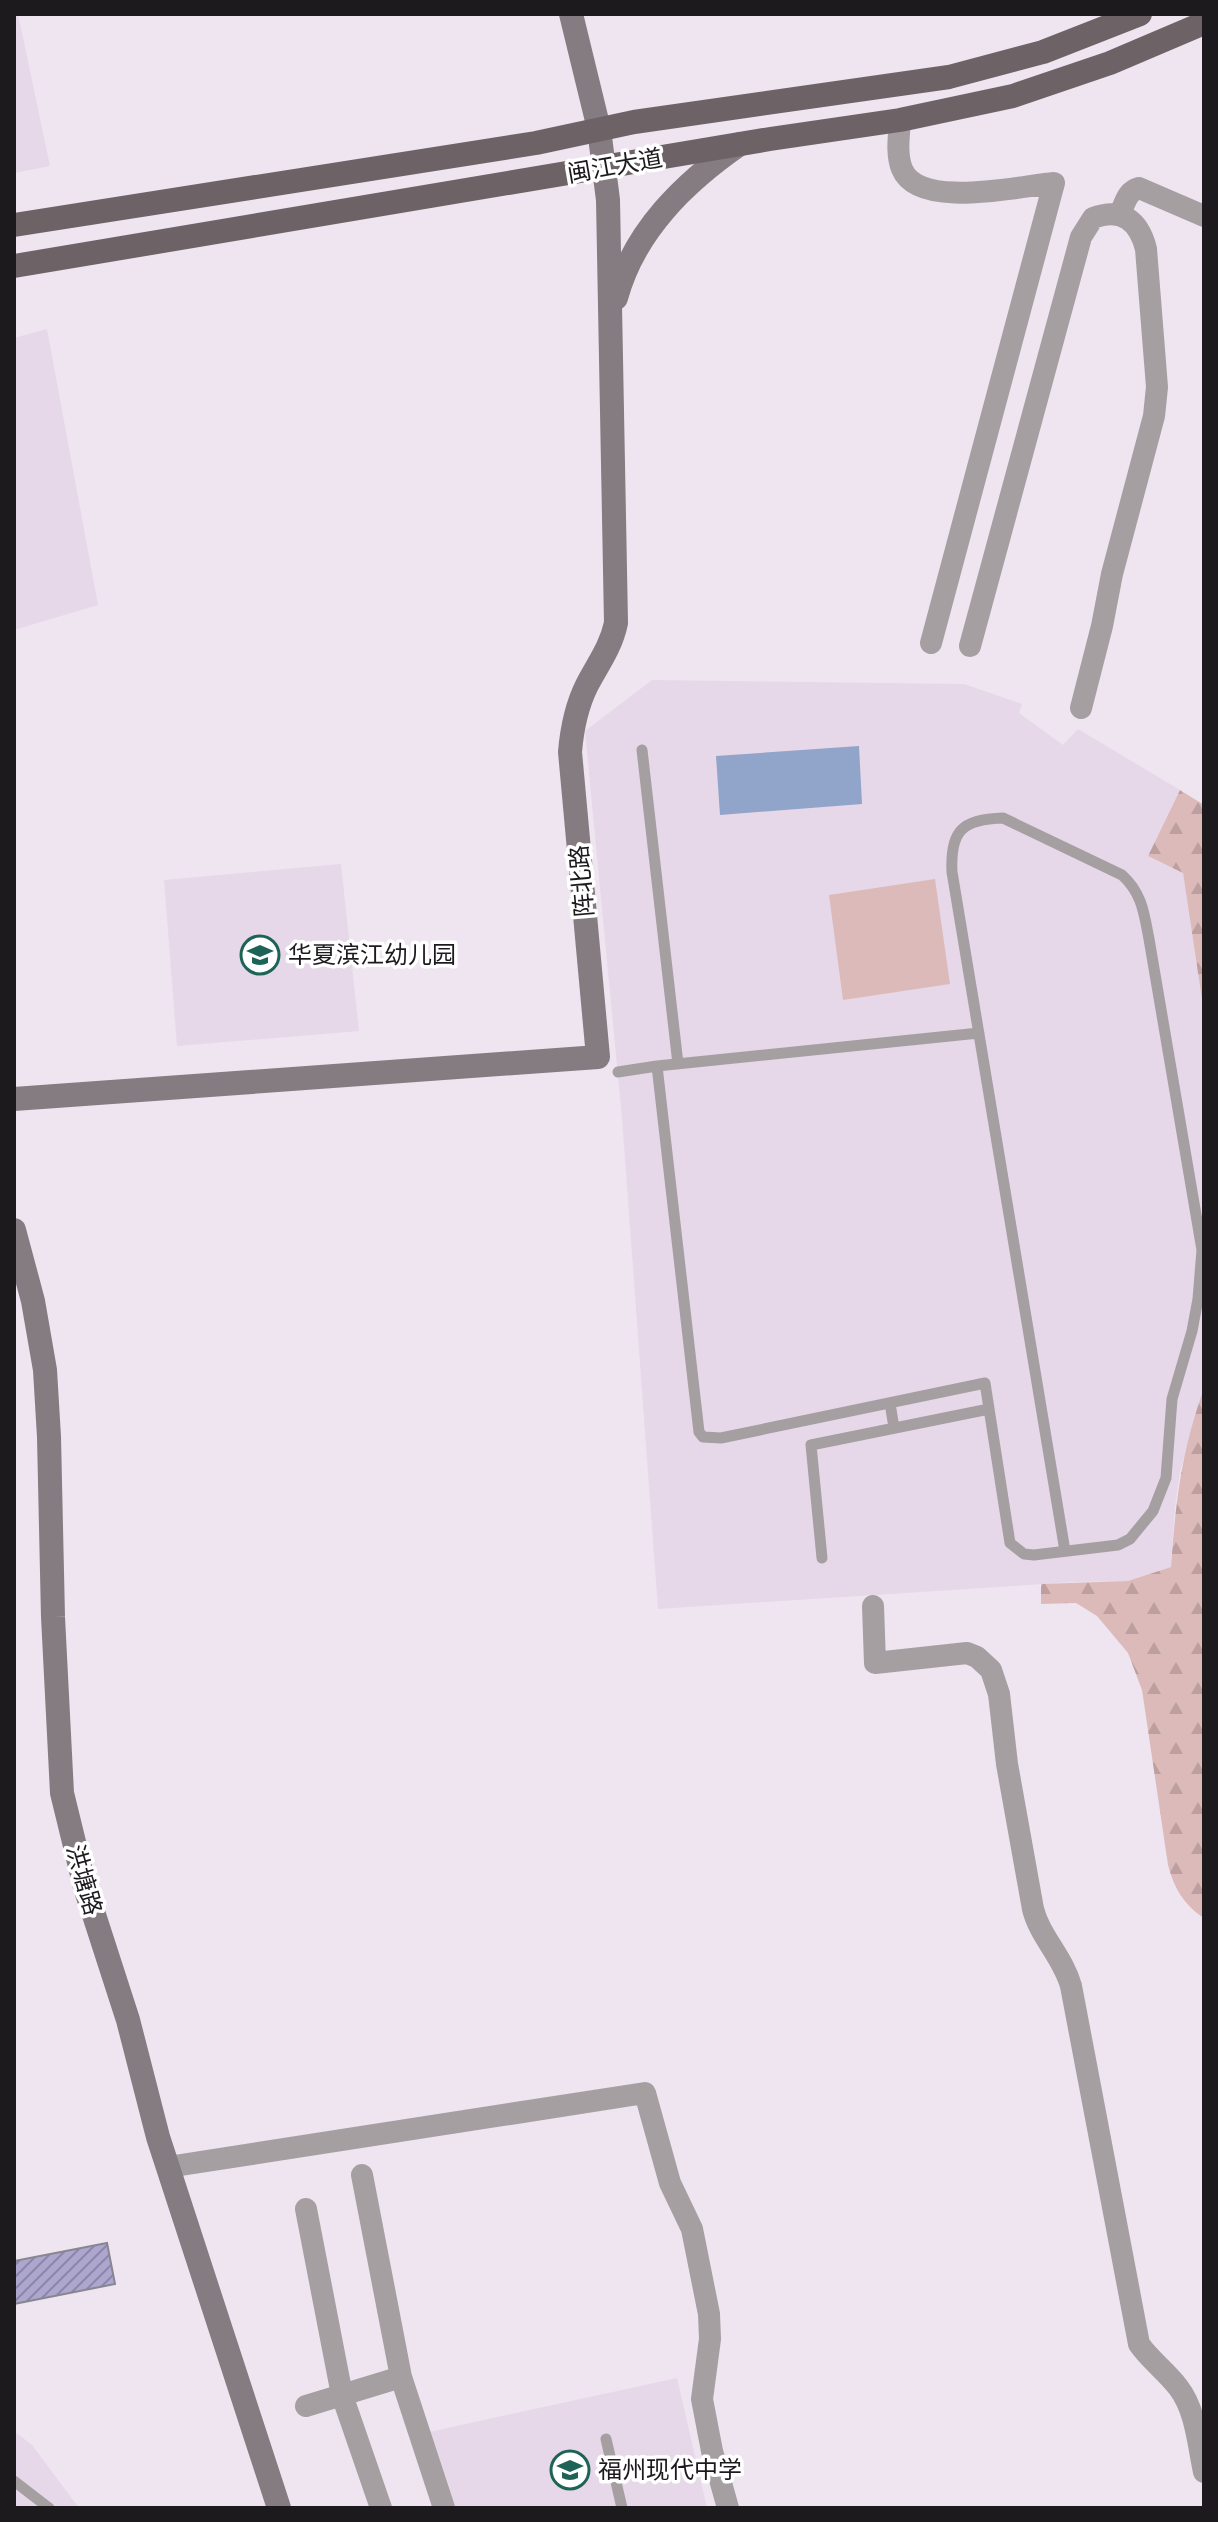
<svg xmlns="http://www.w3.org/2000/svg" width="1218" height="2522" font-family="'Roboto Serif','Noto Sans SC',serif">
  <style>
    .built { fill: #e6d8e8 }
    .green { fill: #ddbaba }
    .forest { fill: url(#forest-firs) }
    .water { fill: #91a4c9 }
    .building { fill: url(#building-hatch); stroke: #888691; stroke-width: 2 }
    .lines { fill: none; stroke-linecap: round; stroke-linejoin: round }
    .lane { stroke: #a59fa2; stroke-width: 11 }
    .street { stroke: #a59fa2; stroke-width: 22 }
    .secondary { stroke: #847c80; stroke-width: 24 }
    .primary { stroke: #6d6367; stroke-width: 24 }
    .labels { text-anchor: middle; stroke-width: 7; stroke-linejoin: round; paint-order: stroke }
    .street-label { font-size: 24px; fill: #1d1a1e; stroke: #fff }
    .poi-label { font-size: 24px; fill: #1d1a1e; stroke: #fff; text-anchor: start }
  </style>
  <defs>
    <pattern id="forest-firs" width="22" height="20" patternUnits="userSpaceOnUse" patternTransform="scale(2)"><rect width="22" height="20" fill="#ddbaba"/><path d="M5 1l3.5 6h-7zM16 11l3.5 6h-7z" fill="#bd9f9f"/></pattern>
    <pattern id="building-hatch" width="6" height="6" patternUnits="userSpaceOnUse" patternTransform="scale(2)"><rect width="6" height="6" fill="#ada7d0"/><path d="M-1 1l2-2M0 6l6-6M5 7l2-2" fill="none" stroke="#8c87a8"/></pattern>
  </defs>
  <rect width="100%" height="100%" fill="#eee5f0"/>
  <path class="built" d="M14 14H18L50 166 14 173Z
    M47 329 98 605 14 630V338Z
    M652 680 964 684 1022 704 1019 713 1063 745 1078 729 1180 790 1148 856 1183 873 1204 1013V1388L1180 1472 1175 1507 1171 1567 1129 1581 1074 1582 658 1609 622 1118 585 731Z
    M341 864 359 1031 177 1046 164 880Z
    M677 2378 707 2508H453L429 2432Z
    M14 2431 32 2445 79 2508H14Z"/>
  <path class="green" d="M935 879 950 984 843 1000 829 895Z"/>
  <path class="forest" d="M1180 790 1204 805V1013L1183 873 1148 856Z
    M1204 1388V1918C1184 1905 1174 1888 1168 1865L1142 1690 1128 1653 1097 1616 1076 1603 1041 1604V1584L1128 1581 1171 1567C1176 1499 1181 1453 1204 1388Z"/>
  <path class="water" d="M859 746 862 804 720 815 716 756Z"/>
  <path class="building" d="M107 2243 115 2284 14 2304V2261Z"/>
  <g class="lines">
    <path class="lane" d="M642 750 678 1064
      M657 1066 699 1432 703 1437 721 1438 985 1383 1010 1543 1024 1554 1034 1555 1118 1545 1130 1539 1153 1511 1166 1478 1172 1399 1192 1331 1198 1299 1202 1250 1149 939C1144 913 1142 893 1122 875L1003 818C962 819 950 831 952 872L1065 1551
      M618 1072 657 1066 979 1033
      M890 1403 894 1428
      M822 1558 811 1445 989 1409
      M606 2439 622 2508
      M14 2481 49 2508"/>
    <path class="street" d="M900 120C899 136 896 154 902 169 919 210 1019 186 1054 183L931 643
      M1120 214C1125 203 1127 191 1139 188L1204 216
      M970 646 1081 237 1093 218C1122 207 1139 221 1146 249L1157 387 1154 416 1112 574 1102 626 1081 708
      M873 1606 875 1663 967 1653 977 1657 991 1670 999 1694 1007 1764 1033 1909C1040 1937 1063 1957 1071 1986L1139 2344C1150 2360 1166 2371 1178 2387 1196 2410 1198 2444 1204 2472
      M168 2167 645 2093 670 2183 692 2229 709 2314 710 2339 702 2399 712 2451 728 2508
      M362 2175 401 2377 444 2508
      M306 2209 342 2395 381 2508
      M306 2406 401 2377"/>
    <path class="secondary" d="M616 298C634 231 685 182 740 144
      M14 1099 598 1057 570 752C572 728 576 707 587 685 598 664 611 647 616 623L608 200 599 129 571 14
      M14 1230 33 1301 45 1370 49 1437 53 1617 62 1793 85 1887 128 2020 158 2137 279 2508"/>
    <path class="primary" d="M14 225 536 143 634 122 949 77 1043 52 1140 14
      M14 266 770 139 900 120 1013 96 1110 63 1204 23"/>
  </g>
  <defs>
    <g id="school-ring" transform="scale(2)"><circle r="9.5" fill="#fff" stroke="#1e6456" stroke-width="1.5"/><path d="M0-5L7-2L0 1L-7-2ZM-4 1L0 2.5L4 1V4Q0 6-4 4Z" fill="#1e6456"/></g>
  </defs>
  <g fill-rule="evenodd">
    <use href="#school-ring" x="260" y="955"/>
    <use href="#school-ring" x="570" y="2470"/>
  </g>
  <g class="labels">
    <g class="street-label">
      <text transform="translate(615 166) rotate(-10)" y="8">闽江大道</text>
      <text transform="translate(582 881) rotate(-95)" y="8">阵北路</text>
      <text transform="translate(84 1880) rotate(74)" y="8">洪塘路</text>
    </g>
    <g class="poi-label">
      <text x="288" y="963">华夏滨江幼儿园</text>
      <text x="598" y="2478">福州现代中学</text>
    </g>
  </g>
  <rect width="1218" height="2522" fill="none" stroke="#1d1a1e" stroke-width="32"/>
</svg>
